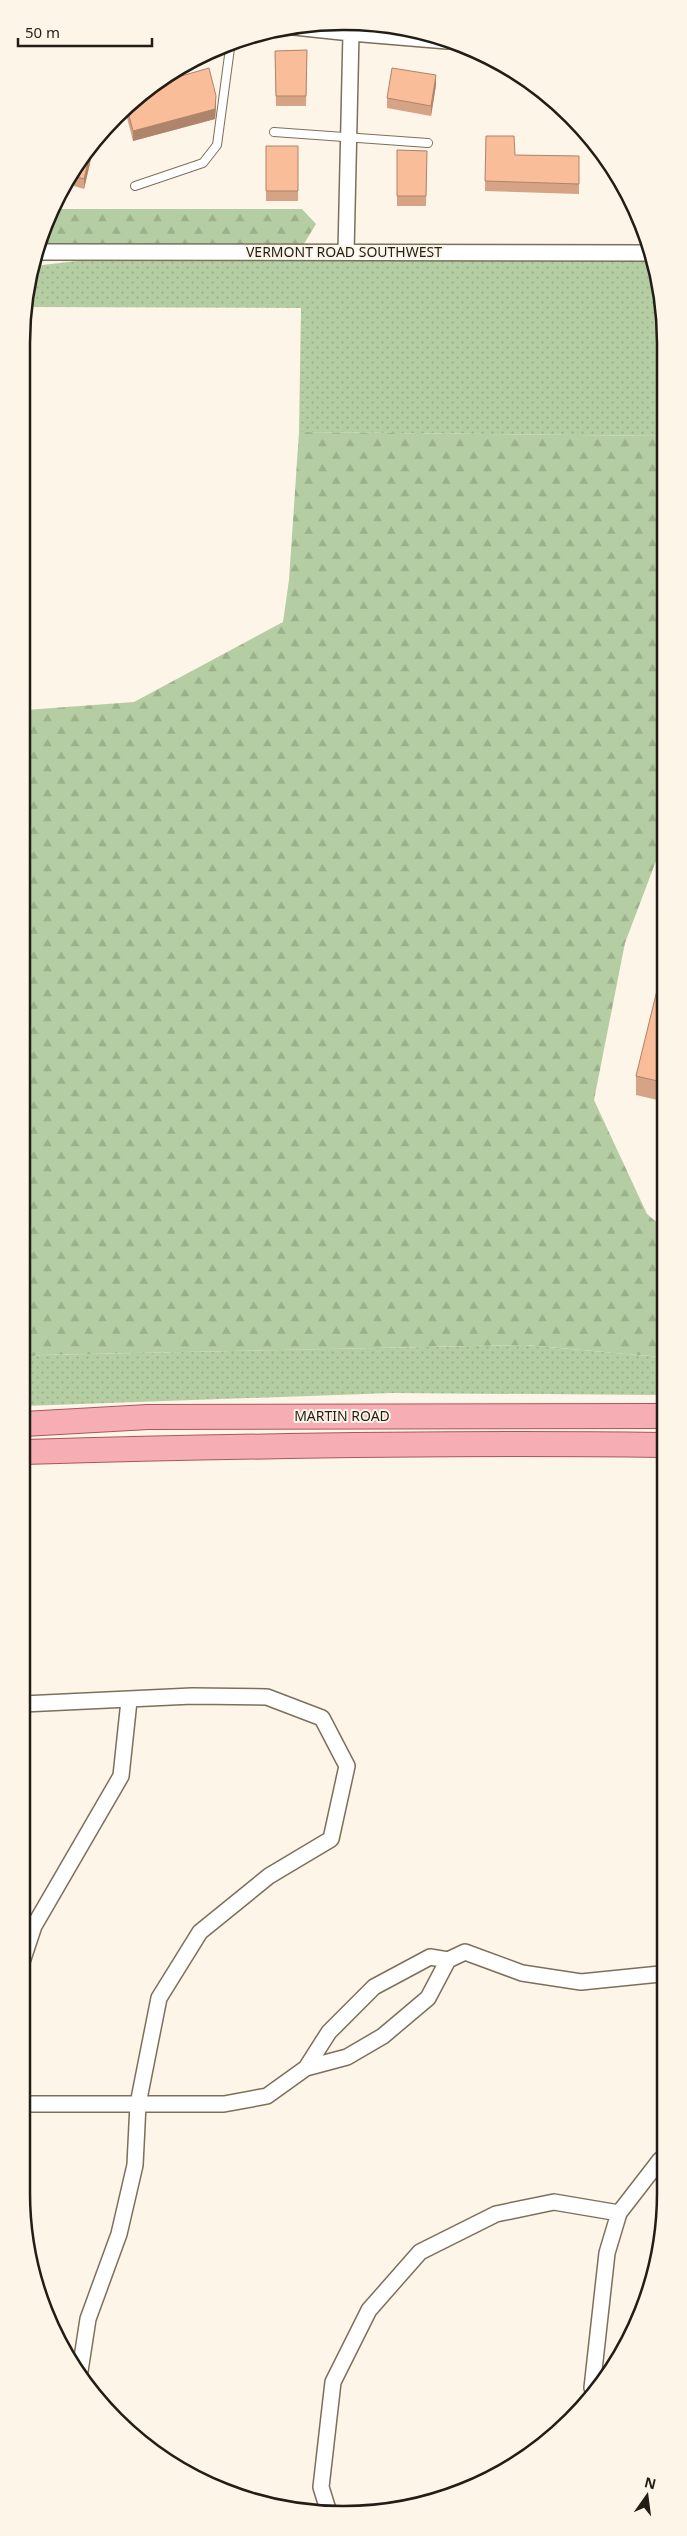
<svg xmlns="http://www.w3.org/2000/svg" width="687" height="2536" font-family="'Noto Sans',sans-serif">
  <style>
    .grass { fill: url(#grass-dots) }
    .forest { fill: url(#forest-firs) }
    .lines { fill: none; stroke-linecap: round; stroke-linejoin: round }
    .service-casing { stroke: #7c705b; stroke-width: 10 }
    .minor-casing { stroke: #7c705b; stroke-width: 18 }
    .primary-casing { stroke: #a9575c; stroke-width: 26 }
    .service { stroke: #fff; stroke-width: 8 }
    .minor { stroke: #fff; stroke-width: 15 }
    .primary { stroke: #f7adb4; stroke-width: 24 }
    .wall { fill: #d6a384 }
    .shaded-wall { fill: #ae846b }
    .building { fill: #f9bd99; stroke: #ae846b }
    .labels { text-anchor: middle; stroke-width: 4; stroke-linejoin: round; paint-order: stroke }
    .street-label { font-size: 14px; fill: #221d15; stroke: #fdf5e7 }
    .rim { fill: none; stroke: #221d15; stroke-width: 2.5 }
  </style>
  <defs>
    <pattern id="grass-dots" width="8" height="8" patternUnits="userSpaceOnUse" patternTransform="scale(1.25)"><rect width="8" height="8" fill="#b5cda2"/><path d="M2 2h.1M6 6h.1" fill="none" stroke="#9bb08b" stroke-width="1.8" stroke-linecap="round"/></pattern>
    <pattern id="forest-firs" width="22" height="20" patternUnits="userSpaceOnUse" patternTransform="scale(1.25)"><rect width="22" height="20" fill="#b5cda2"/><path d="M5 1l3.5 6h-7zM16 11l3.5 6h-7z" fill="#9bb08b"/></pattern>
  </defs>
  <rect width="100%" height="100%" fill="#fdf5e7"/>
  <path class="grass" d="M77 261H651L663 302V436L299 432 301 308 27 307V281L34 266Z
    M525 1345 661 1357V1395L392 1393 24 1406V1357L41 1355Z"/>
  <path class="forest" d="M57 209H302L316 224 302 247 42 246Z
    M299 432 663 436 662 845 625 943 594 1100 647 1214 661 1226V1357L525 1345 41 1355 24 1357 26 710 134 702 283 622 289 580Z"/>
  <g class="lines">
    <g class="service-casing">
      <path id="service" d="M274 132 428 143
        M135 186 203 163 217 145 230 48"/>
    </g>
    <g class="minor-casing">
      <path id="minor" d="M294 27 351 33
        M39 252 648 253
        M346 252 351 33 447 41
        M23 1704 192 1696 267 1697 322 1718 347 1766 331 1839 269 1876 200 1932 159 1998 138 2104 135 2165 119 2234 88 2319 80 2371
        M22 1962 34 1926 121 1776 129 1701
        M306 2068 329 2032 374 1987 430 1957 448 1960 465 1952 522 1973 581 1982 660 1974
        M22 2104H224L267 2096 306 2068 347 2057 383 2036 428 1998 448 1960
        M592 2388 607 2253 619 2213 660 2160
        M329 2513 321 2487 333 2382 369 2310 420 2252 496 2214 554 2202 619 2213"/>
    </g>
    <g class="primary-casing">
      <path id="primary" d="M24 1424 148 1417 661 1416
        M24 1452C236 1446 448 1442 661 1445"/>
    </g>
    <use href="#service" class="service"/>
    <use href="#minor" class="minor"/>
    <use href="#primary" class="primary"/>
  </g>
  <path class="wall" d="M307 50 306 106H276L275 51Z
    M157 83 216 107 215 119 133 141 126 114Z
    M436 85 431 116 387 108V98Z
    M486 136 515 155 579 156V194L485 191Z
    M94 146 84 189 67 184 75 165Z
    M266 146H298V201H266Z
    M397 150 427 151 426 206H397Z
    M662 970V1101L636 1095V1076Z"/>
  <path class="shaded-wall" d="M436 75V85L431 116V106Z
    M216 96V107L215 119 133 141V131Z
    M94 146 84 189V179L91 149Z"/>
  <path class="building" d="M307 50 306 96H276L275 51Z
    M209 68 216 96 215 109 133 131 128 112 157 83Z
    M392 68 436 75 431 106 387 98Z
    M486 136H514L515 155 579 156V184L485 181Z
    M266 146H298V191H266Z
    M91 149 84 179 71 175 75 165Z
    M397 150 427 151 426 196H397Z
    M662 970V1082L636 1076Z"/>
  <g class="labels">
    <g class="street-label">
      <text x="344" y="257">VERMONT ROAD SOUTHWEST</text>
      <text x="342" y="1421">MARTIN ROAD</text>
    </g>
  </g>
  <path d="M0 0H687V2536H0ZM343 30H344A313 313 0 0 1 657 343V2193A313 313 0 0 1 344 2506H343A313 313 0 0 1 30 2193V343A313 313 0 0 1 343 30Z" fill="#fdf5e7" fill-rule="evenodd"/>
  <path class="rim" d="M343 30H344A313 313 0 0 1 657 343V2193A313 313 0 0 1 344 2506H343A313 313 0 0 1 30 2193V343A313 313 0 0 1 343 30Z"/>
  <g transform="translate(647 2496) rotate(14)" stroke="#fdf5e7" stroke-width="4" paint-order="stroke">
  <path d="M0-4L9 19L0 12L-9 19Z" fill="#221d15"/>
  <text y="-8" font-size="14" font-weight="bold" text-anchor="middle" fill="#221d15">N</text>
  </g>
  <path d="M18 38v8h134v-8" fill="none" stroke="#221d15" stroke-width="2.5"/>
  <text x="25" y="38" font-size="15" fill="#221d15" stroke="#fdf5e7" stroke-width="4" paint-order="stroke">50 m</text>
</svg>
